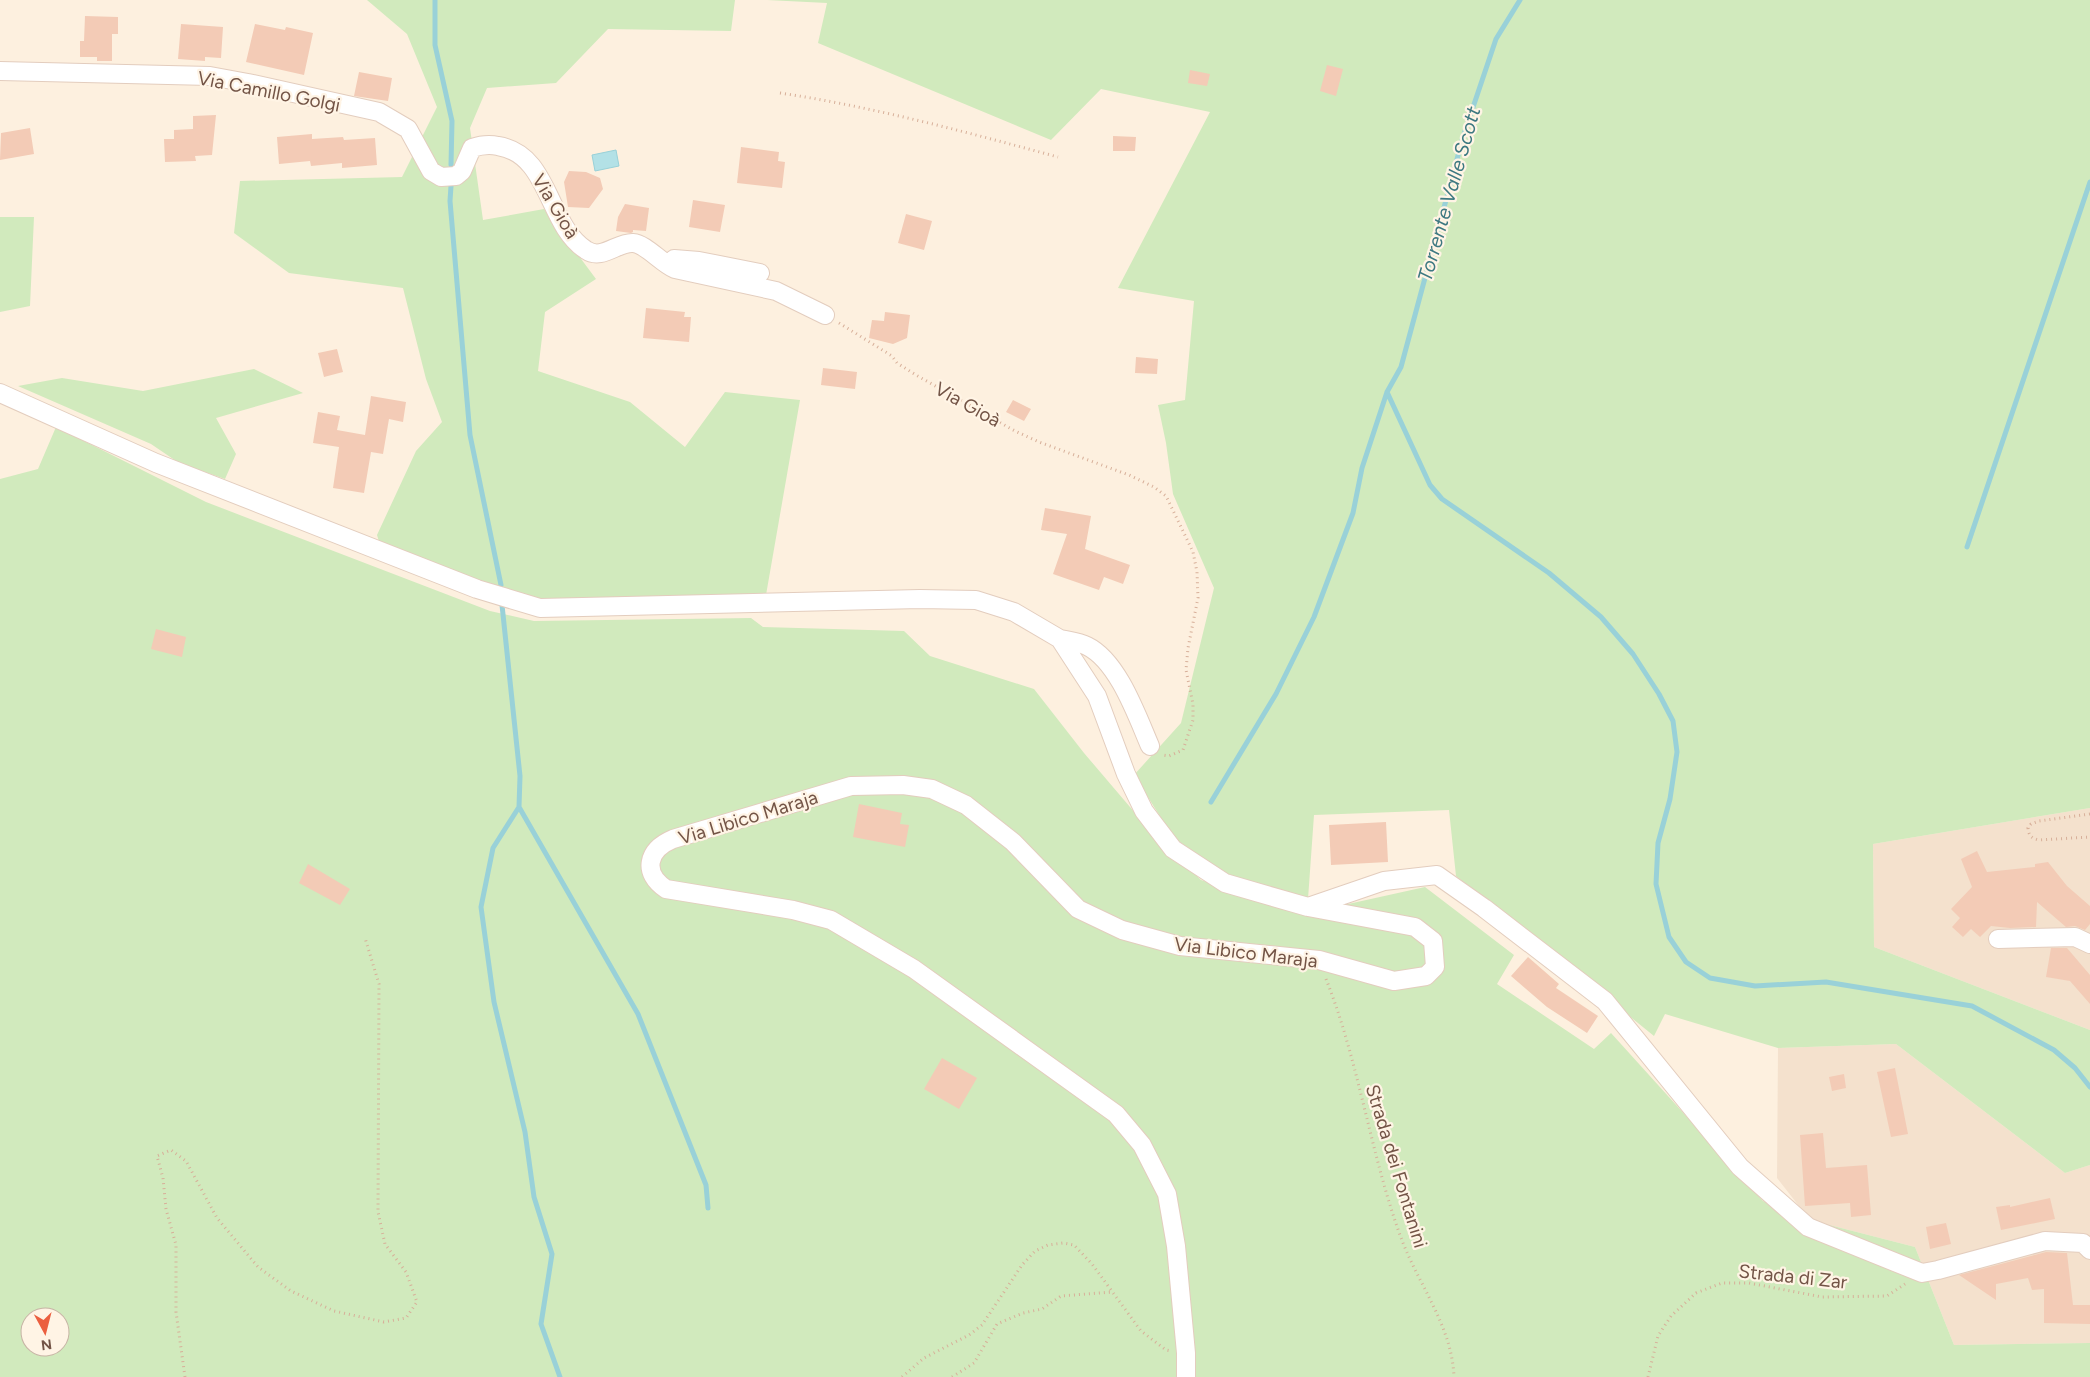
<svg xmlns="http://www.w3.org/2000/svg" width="2090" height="1377" font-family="Figtree,sans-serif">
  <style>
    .residential { fill: #f4e1cd }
    .green { fill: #d1eabd; fill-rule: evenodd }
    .water { fill: #b3e1e6; stroke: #99d1d8 }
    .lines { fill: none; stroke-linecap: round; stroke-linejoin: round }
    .stream { stroke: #99d1d8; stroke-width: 5 }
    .building { fill: #f3cbb6 }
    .street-casing { stroke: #e3cdbe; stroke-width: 20 }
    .path { stroke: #d7af99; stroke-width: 3; stroke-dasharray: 1 4; stroke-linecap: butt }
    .street { stroke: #fff; stroke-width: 18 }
    .labels { text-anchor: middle; stroke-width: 4.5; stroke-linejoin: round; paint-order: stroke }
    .street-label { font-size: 19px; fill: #735446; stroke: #fff4e5 }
    .water-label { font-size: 20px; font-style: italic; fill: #3d7881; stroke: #fff4e5 }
  </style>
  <rect width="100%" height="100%" fill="#fdf0df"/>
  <path class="residential" d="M2090 808V1030L1874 947 1873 844Z
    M1896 1044 2065 1173 2090 1165V1343L1954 1345 1915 1247 1810 1220 1777 1178 1778 1048Z"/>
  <path class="green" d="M367 0H735L731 31 608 29 556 83 487 88 470 128 483 220 544 209 596 279 545 312 538 371 630 402 685 447 725 392 800 400 766 595 550 601 489 587 380 545 377 535 416 451 442 422 426 379 403 288 289 273 234 233 240 181 402 177 437 107 407 34Z
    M767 0H2090V808L1873 844 1874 947 2090 1030V1165L2065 1173 1896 1044 1778 1048 1665 1014 1654 1036 1456 876 1449 810 1314 815 1308 899 1221 872 1173 837 1134 775 1181 723 1214 588 1173 494 1166 443 1158 405 1185 400 1194 301 1118 288 1210 112 1101 89 1051 140 818 43 827 3Z
    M0 217H34L30 306 0 312Z
    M254 369 303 393 216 418 236 454 225 479 179 463 151 444 18 386 62 378 143 391Z
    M56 427 206 502 490 611 534 621 751 618 763 627 904 631 930 656 1034 689 1084 753 1153 834 1201 880 1303 914 1425 887 1514 955 1497 984 1594 1049 1611 1033 1763 1201 1810 1220 1915 1247 1954 1345 2090 1343V1377H0V479L38 469ZM30 1317H60V1347H30Z"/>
  <path class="water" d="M616 150 619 166 595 171 592 155Z"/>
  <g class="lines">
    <path class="stream" d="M435 0V45L452 121 451 165
      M451 186 450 201 470 435 501 585
      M1387 392 1430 485 1442 499 1549 573 1601 617 1633 654 1659 694 1673 721 1677 752 1670 799 1658 843 1656 884 1669 937 1686 962 1710 978 1755 986 1826 982 1972 1006 2054 1050 2075 1068 2090 1087
      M1967 547 2090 182
      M502 605 520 776 519 807 638 1014 706 1185 708 1208
      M1211 802 1276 694 1314 617 1353 513 1362 468 1387 392 1401 367 1463 137 1496 39 1520 0
      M519 807 493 848 481 907 494 1002 525 1132 534 1197 552 1254 541 1324 560 1377"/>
  </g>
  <path class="building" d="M85 16 118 17V34H112V61H97V57H80V41H84Z
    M181 24 223 27 221 58 205 57V61L178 59Z
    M255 24 285 30 286 27 313 33 304 75 246 62Z
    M1327 65 1343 69 1336 96 1320 91Z
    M1190 70 1210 74 1207 86 1188 83Z
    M359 72 392 78 388 101 354 96Z
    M216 115 212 155 195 156 196 161 165 162 164 139H174V130L193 129V116Z
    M30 128 34 154 0 160 1 133Z
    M312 134V139L343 137 344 140 375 138 377 165 342 168V163L311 166 310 161 279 164 277 137Z
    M1113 136 1136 137 1135 151H1113Z
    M741 147 779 152 778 161 785 162 782 188 737 183Z
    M569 171 586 172 600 178 603 189 589 208 568 207 564 182Z
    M693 200 725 205 720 232 689 227Z
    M625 204 649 208 646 231 633 230V232L631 233 616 231 618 217Z
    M906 214 932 221 924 250 898 243Z
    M646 308 685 312 684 317H691L689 342 643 338Z
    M885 312 910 315 907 338 893 344 869 338 872 320 884 321Z
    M337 349 343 372 324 377 318 353Z
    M1136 357 1158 359 1157 374 1135 373Z
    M823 368 857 372 855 389 821 385Z
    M371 396 406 402 403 422 389 419 383 454 371 452 364 493 333 488 339 447 313 443 318 412 340 416 337 430 365 435Z
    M1013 400 1031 409 1024 421 1006 412Z
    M1045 508 1091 516 1085 549 1130 565 1123 584 1104 577 1099 590 1053 574 1067 534 1041 530Z
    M156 629 186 637 182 657 151 649Z
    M859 804 902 813 900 824 909 825 905 847 853 837Z
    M1386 822 1388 862 1331 865 1329 825Z
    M1977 851 1987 872 2035 867V864L2048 862 2067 886 2090 906V924L2085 930 2075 926 2066 927 2037 902 2036 927 2010 928 1991 926 1980 937 1971 929 1963 937 1952 927 1960 918 1951 909 1972 887 1961 859Z
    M308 864 350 889 340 905 299 883Z
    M2051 948H2067L2090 975V1004L2070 981 2046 977Z
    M1528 957 1559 984 1556 988 1598 1016 1587 1033 1547 1007 1511 976Z
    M942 1058 977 1078 959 1109 924 1089Z
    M1895 1068 1908 1134 1891 1137 1877 1072Z
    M1844 1074 1846 1088 1832 1091 1829 1077Z
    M1823 1133 1826 1168 1867 1165 1871 1215 1851 1217 1850 1203 1805 1206 1800 1135Z
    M2050 1198 2055 1219 2001 1230 1996 1207 2010 1205V1207Z
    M1946 1223 1951 1244 1930 1249 1926 1227Z
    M2046 1252 2067 1253 2073 1305H2090V1324L2044 1323V1289L2032 1290 2028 1278 1996 1284V1300L1959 1275Z"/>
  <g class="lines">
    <g class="street-casing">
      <path id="street" d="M0 71 210 76 248 83 379 112 408 129 431 171 441 177 456 176 462 171 472 148C481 145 489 144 498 146 550 154 547 225 586 250 602 261 617 242 633 243 646 244 661 263 675 269L776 291 825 315
        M674 259 699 261 760 273
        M0 393 156 463 477 589 540 608 920 599 976 600 1014 612 1060 639 1097 696 1126 774 1144 811 1173 849 1225 883 1308 907 1415 927 1433 941 1435 967 1426 976 1394 981 1319 960 1180 946 1122 930 1078 909 1013 842 966 805 932 789 903 785 851 786 673 839C647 850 642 873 666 889L793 910 831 920 914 969 1116 1114 1142 1145 1167 1194 1176 1246 1186 1353V1377
        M1060 639C1069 641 1079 642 1087 646 1118 661 1137 716 1150 746
        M1311 906 1384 881 1437 875 1484 908 1605 1001 1740 1167 1808 1227 1922 1273 1938 1270 2045 1241 2083 1243 2090 1250
        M1998 939 2075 937 2090 944"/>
    </g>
    <path class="path" d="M780 93C874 107 966 132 1058 157
      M839 323 892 356 897 363 916 375 1015 431 1039 442 1129 475 1154 487 1166 496 1193 552 1197 572 1198 598 1188 648 1186 670 1193 704V720L1183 750 1169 756 1162 755
      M2090 814 2039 821 2031 824 2028 828C2029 836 2031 838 2039 840L2090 837
      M1326 979C1359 1062 1370 1152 1400 1235 1417 1283 1452 1325 1454 1377
      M185 1377 176 1312V1245L166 1209 163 1178 157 1156 171 1150 186 1161 217 1218 258 1267 291 1291 334 1311 384 1322 406 1318 417 1302 406 1272 385 1244 378 1212 379 984 365 938
      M902 1377 924 1358 969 1335 982 1325 1022 1265 1035 1251 1048 1245 1063 1243 1074 1245 1092 1264 1141 1331 1166 1350 1171 1351
      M952 1377 974 1363 997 1324 1023 1313 1042 1309 1061 1296 1112 1292
      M1648 1377 1658 1336 1671 1316 1696 1293 1722 1283H1749L1822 1297 1887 1296 1905 1284"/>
    <use href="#street" class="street"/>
  </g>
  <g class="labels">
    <g class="street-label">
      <text transform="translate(269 91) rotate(11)" y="7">Via Camillo Golgi</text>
      <text transform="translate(556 206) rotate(59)" y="7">Via Gioà</text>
      <text transform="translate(968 404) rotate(29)" y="7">Via Gioà</text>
      <text transform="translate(748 817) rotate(-17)" y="7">Via Libico Maraja</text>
      <text transform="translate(1246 952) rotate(7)" y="7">Via Libico Maraja</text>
      <text transform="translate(1397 1166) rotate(73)" y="7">Strada dei Fontanini</text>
      <text transform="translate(1793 1276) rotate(6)" y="7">Strada di Zar</text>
    </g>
    <g class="water-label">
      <text transform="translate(1449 194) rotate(-74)" y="7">Torrente Valle Scott</text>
    </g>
  </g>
  <g transform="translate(45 1332) rotate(173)"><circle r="24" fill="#fff4e5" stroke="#c7b4a5"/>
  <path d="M0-4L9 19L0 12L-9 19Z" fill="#eb5f3f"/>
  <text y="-8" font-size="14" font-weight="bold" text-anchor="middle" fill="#735446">N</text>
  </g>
</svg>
